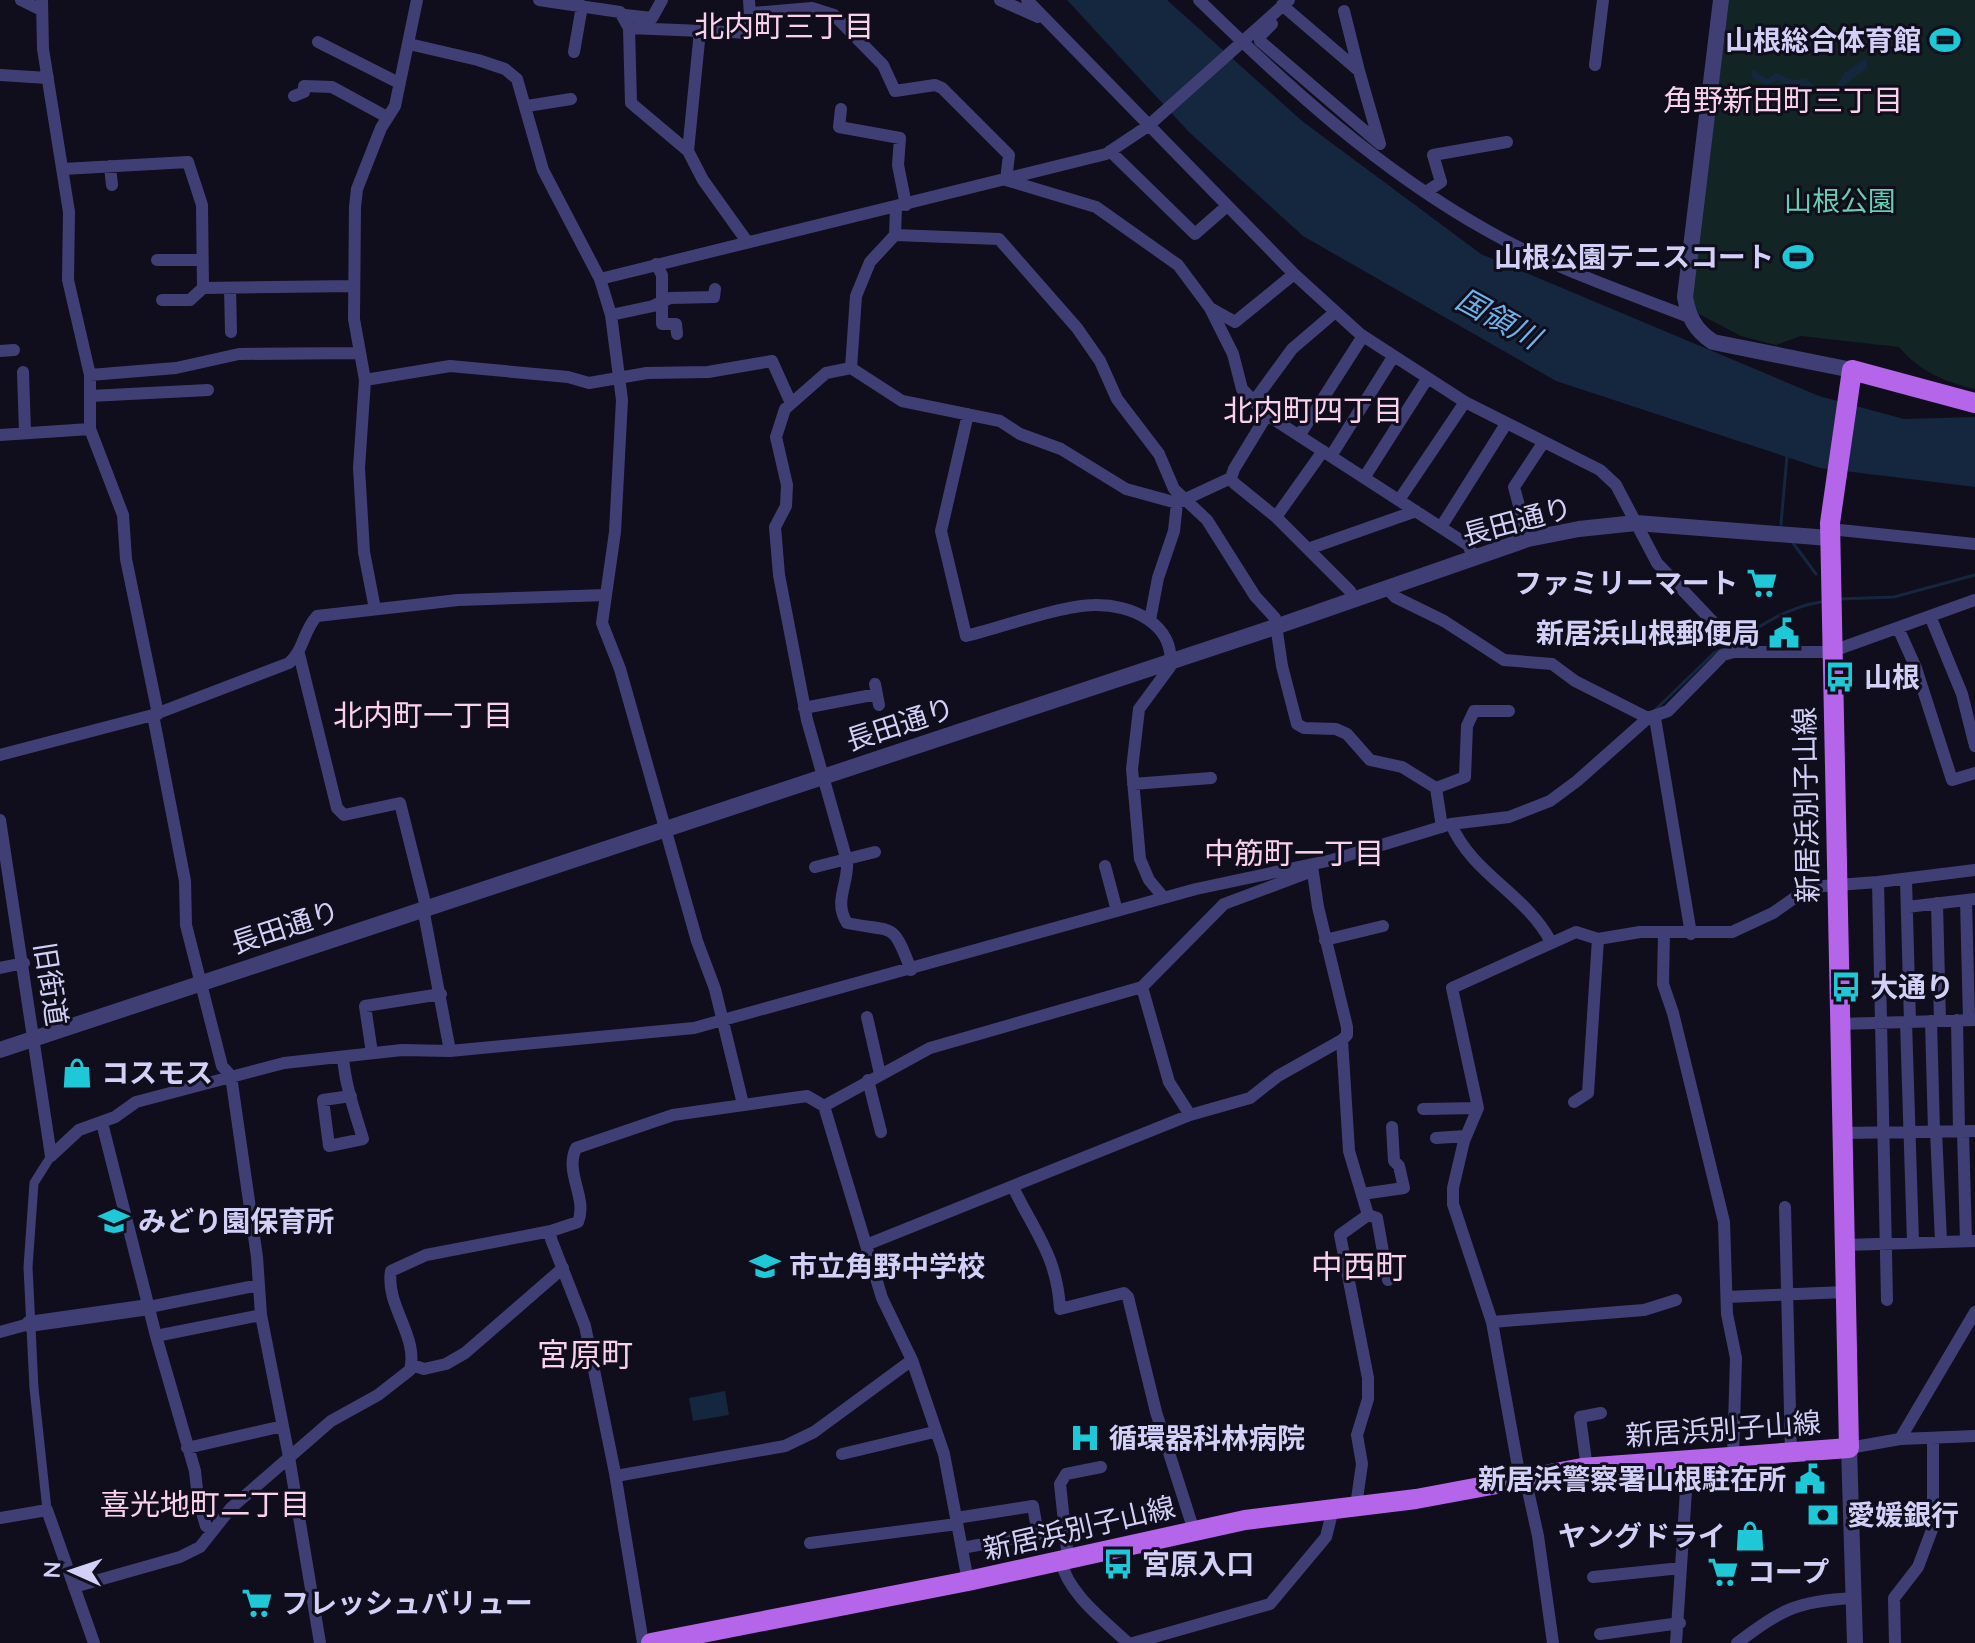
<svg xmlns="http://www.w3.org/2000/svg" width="1975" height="1643" font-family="Lato,'Noto Sans JP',sans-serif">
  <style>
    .green { fill: #122524 }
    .water { fill: #15263f }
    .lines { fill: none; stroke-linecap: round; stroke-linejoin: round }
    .stream { stroke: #15263f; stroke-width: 3 }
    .pedestrian { stroke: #403f75; stroke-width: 9 }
    .minor { stroke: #403f75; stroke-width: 12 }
    .tertiary { stroke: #403f75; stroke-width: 16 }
    .primary { stroke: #b565ea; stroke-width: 20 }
    .labels { text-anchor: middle; stroke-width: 6; stroke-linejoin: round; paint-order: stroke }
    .poi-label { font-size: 28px; font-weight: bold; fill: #d3d0f8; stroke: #100e1c; text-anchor: start }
    .park-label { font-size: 28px; fill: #67ceb1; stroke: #100e1c }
    .street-label { font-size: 28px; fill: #d3d0f8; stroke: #100e1c }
    .neighbourhood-label { font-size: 30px; fill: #f9d1eb; stroke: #100e1c }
    .water-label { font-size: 30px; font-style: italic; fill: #6cb3eb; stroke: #100e1c }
    .quarter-label { font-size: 32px; fill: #f9d1eb; stroke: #100e1c }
  </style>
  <rect width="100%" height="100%" fill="#100e1c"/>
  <path class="green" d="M1729 0H1975V389C1945 382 1919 371 1899 347L1801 336 1776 345 1741 336 1699 314 1692 299Z"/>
  <path class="water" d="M1067 0H1167L1302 121 1481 254 1819 396 1904 419 1975 417V487L1820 468 1556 381 1303 236 1189 132Z
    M1867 58V68C1853 78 1844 86 1833 96L1804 85 1792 89 1778 80 1767 85 1753 79 1751 73 1753 70 1767 79 1776 73 1792 80 1806 79 1817 88 1833 92 1845 72Z
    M725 1391 729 1415 693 1421 689 1398Z"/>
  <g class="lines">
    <path class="stream" d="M1781 524 1787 456
      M1793 543 1816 574
      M1839 599 1894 597 1975 575
      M1736 642C1762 624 1789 607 1821 602
      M1654 711 1714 653 1726 648"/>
    <path class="pedestrian" d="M47 1510 34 1388 28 1267 34 1183 51 1156"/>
    <path class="minor" d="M21 0 41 10
      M42 0 43 49 69 212 68 280 90 375V429L123 515 126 559 158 714
      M539 0 620 12 629 28
      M1000 0 1038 17
      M1027 0 1294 274 1360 334 1465 402 1600 470 1616 485 1657 563 1732 642 1734 652
      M1199 0C1288 87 1379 170 1488 231 1551 267 1622 291 1689 317
      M1282 5 1359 71 1380 144
      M1344 11 1359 71
      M753 13 812 8 834 15 883 65 895 91 935 85 942 88 1009 155 1006 180 1096 207 1178 265 1210 308 1233 354 1242 389 1267 415 1468 545 1474 558
      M625 15 652 18 662 0
      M1272 24 1259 37 1260 41 1380 144
      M700 31 688 151 703 180 746 240
      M318 42 399 83
      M409 44 478 60 505 69 517 79 543 170 600 279 611 315 622 400 615 532 602 623 620 669 697 941 715 989 743 1104
      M574 52 582 6
      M1595 65 1603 0
      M0 75 48 78
      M294 96 304 92V86L332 87 387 117
      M527 106 571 99
      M841 109 839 127 900 138 898 165 906 205
      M688 151 631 103 629 28 751 33 749 0
      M1110 151 1195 234 1227 206
      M110 166 112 185
      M63 169 188 162 202 205 203 288 354 286
      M1426 192 1441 182 1433 155 1507 142
      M896 208 895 235 870 262 856 296 851 368 826 373 785 409 776 437 787 485 786 506 775 527 779 575 807 720 847 861C849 884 833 901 847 923 895 933 892 920 911 970
      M895 235 999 239 1077 328 1100 361 1117 399 1159 454 1174 489 1207 520 1255 596 1275 618 1282 666 1297 724 1304 728 1336 729 1347 734 1370 760 1402 767 1436 788 1442 827
      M157 260H202
      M656 264 662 275V324H676L677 334
      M600 279 1106 154 1148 126 1289 0
      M230 288 231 332
      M162 300H190L203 288
      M1210 308 1235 322 1294 274
      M611 315 653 306 670 298 714 297 715 289
      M0 351 14 350
      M851 368 902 401 1000 421 1020 434 1061 449 1126 489 1177 503
      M23 372 25 432
      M90 375 176 368 239 354 359 353
      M365 380 450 366 568 377 589 383 647 373 708 372 772 361 790 401
      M90 396 208 390
      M1254 401 1292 349 1334 313
      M968 414 941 531 966 636C999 628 1063 605 1094 605 1131 604 1176 624 1170 667L1139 709 1132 769 1140 859 1149 880 1164 898
      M1267 415 1234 469 1231 478 1234 483 1276 517 1350 591 1354 600
      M0 435 90 429
      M1299 436 1363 336
      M1331 456 1393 357
      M1364 478 1427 379
      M1399 500 1465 402
      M1276 517 1323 451
      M1441 527 1506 424
      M1830 529 1975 544
      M1528 539 1514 487 1543 443
      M1308 549 1416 511
      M1387 588 1395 597 1444 621 1504 660 1552 664 1575 681 1648 718
      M375 609 364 552 359 468 365 380 354 319 355 207 357 189 381 128 395 106 417 0
      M1930 616 1962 694 1975 746
      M1150 620 1158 578 1174 531 1177 503 1231 478
      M1898 628 1916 668 1952 780 1975 773
      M299 654 337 808 344 815 400 803 426 907
      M875 684 879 705
      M804 708 877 694
      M153 715 185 881 186 925 222 1066 231 1076 257 1257 261 1315 289 1457 320 1643
      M1655 718 1691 934
      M0 755 153 715 289 663C304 650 303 631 317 616L458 600 606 595
      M1133 784 1211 778
      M1436 788 1465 777 1467 726 1474 711H1509
      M0 820 51 1156 79 1130 115 1117 136 1102 284 1063 402 1050 450 1051 694 1028 1196 889 1332 860 1451 824 1509 817 1550 801 1577 781 1648 718 1668 711 1723 655 1734 652H1830L1975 600
      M1451 824C1472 874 1526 894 1551 942
      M1105 866 1117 911
      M1312 866 1318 907 1347 1027V1035L1342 1040 1349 1151 1368 1215 1340 1235 1368 1378V1399L1357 1435 1362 1464 1356 1506
      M815 867 875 852
      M1906 880 1910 1022
      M1966 900 1969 1020
      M1937 903 1940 1021
      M1907 907 1975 899
      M423 908 450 1051
      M1664 933 1663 984 1673 1013 1724 1222 1727 1314 1736 1358 1733 1457
      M1325 940 1383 926
      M0 968 24 963
      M1142 987 1169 1082 1190 1115
      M867 1017 880 1074
      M1957 1020 1959 1131
      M1931 1021 1934 1131
      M1906 1022 1913 1242
      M1839 1024 1975 1020
      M372 1053 365 1006 441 994
      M343 1057C345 1085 355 1112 363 1139L329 1146 323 1100 351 1096
      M868 1080 881 1132
      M1574 1102 1588 1093 1598 939
      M824 1106 882 1298 912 1360 944 1454 968 1581
      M1423 1109 1478 1108
      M102 1123 156 1336 195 1471 198 1499 206 1526 212 1530
      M1936 1131 1941 1241
      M1963 1131 1966 1241
      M1842 1133 1975 1131
      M1436 1138 1466 1136
      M1013 1187C1035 1233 1057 1256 1060 1309L1124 1293 1128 1297 1156 1412 1194 1531
      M1362 1194 1404 1188 1399 1166 1394 1161 1392 1127
      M1785 1207 1791 1452
      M1368 1215 1377 1218 1388 1280
      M866 1245 1190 1115 1250 1098 1278 1076 1342 1040
      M1845 1245 1975 1241
      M1727 1297 1846 1292
      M1887 1300 1878 882 1975 870
      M149 1307 259 1285
      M1492 1322 1644 1310 1676 1300
      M0 1332 29 1324
      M156 1336 261 1315
      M412 1365 424 1369 446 1364 465 1353 563 1268
      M1900 1439 1975 1312
      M187 1448 283 1426
      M1849 1448 1900 1439 1975 1436
      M842 1454 934 1432
      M1587 1468 1580 1417 1601 1413
      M616 1476 785 1446 814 1432 912 1360
      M1525 1477 1538 1536 1553 1643
      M1520 1478 1492 1322 1453 1204V1188L1464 1141 1478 1108 1452 988 1576 932 1598 939 1640 932H1732L1773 913 1810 887 1878 882
      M0 1518 47 1510 94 1643
      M956 1518 1033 1506 1038 1534 962 1548
      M810 1543 957 1524
      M1068 1559 1060 1484 1066 1474 1101 1467
      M1061 1561C1068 1594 1105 1621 1128 1643
      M1593 1577 1681 1568
      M74 1587 180 1557 200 1547 231 1508 331 1421 378 1395 410 1370C419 1337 385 1305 391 1271L426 1255 551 1231
      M1600 1634 1680 1623
      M643 1643 615 1473 585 1326 551 1239V1231L578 1222C588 1198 564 1173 576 1148L673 1115 807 1096 824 1106 930 1048 1142 987 1224 904 1310 872
      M1133 1643 1270 1604 1326 1537 1333 1509
      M1676 1643 1688 1460
      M1737 1643C1783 1609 1796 1601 1854 1598
      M1895 1643 1894 1598 1918 1567 1933 1527V1440"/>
    <path class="tertiary" d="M1721 0 1685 297C1689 318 1695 330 1713 342L1852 370
      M0 1050 1278 626 1528 539 1579 529 1636 523 1829 538
      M29 1324 149 1307
      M1849 1448 1855 1643"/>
    <path class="primary" d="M651 1643 968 1581 1245 1520 1416 1499 1582 1468 1849 1448 1830 523 1852 370 1975 403"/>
  </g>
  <defs>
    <g id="stadium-bare" transform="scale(2.4)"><path d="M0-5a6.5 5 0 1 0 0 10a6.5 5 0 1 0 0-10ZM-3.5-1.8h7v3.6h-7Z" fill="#1ec8d6" stroke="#100e1c" stroke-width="2.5" paint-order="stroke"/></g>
    <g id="supermarket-bare" transform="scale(2.4)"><path d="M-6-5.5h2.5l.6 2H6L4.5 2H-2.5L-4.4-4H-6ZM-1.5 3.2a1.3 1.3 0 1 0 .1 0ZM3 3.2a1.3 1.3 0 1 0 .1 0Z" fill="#1ec8d6" stroke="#100e1c" stroke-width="2.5" paint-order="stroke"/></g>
    <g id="civic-bare" transform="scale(2.4)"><path d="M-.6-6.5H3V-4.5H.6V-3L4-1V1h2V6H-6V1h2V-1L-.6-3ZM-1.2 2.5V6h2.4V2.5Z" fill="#1ec8d6" stroke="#100e1c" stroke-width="2.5" paint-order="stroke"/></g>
    <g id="bus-bare" transform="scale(2.4)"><path d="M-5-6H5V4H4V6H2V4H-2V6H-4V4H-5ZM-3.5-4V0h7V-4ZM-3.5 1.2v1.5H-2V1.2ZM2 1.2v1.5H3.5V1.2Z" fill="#1ec8d6" stroke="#100e1c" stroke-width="2.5" paint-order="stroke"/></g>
    <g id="shop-bare" transform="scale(2.4)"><path d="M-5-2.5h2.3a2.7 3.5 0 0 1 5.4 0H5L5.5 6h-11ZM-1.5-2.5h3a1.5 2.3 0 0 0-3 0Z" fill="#1ec8d6" stroke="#100e1c" stroke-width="2.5" paint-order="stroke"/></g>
    <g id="school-bare" transform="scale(2.4)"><path d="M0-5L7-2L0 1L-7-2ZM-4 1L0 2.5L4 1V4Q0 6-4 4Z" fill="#1ec8d6" stroke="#100e1c" stroke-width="2.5" paint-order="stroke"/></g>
    <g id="hospital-bare" transform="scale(2.4)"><path d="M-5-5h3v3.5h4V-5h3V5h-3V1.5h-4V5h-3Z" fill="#1ec8d6" stroke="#100e1c" stroke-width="2.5" paint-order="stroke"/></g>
    <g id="bank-bare" transform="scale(2.4)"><path d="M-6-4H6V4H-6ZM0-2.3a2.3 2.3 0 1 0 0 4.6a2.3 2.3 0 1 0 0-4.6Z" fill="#1ec8d6" stroke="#100e1c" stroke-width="2.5" paint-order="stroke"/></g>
  </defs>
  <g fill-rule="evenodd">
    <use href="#stadium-bare" x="1945" y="40"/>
    <use href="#stadium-bare" x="1798" y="257"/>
    <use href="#supermarket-bare" x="1762" y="583"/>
    <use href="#civic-bare" x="1784" y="633"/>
    <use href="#bus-bare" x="1840" y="677"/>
    <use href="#bus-bare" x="1846" y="987"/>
    <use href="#shop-bare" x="77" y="1073"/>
    <use href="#school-bare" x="114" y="1221"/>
    <use href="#school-bare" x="765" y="1266"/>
    <use href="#hospital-bare" x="1085" y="1438"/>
    <use href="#civic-bare" x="1810" y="1479"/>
    <use href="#bank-bare" x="1823" y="1515"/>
    <use href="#shop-bare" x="1750" y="1536"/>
    <use href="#bus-bare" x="1118" y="1564"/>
    <use href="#supermarket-bare" x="1723" y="1572"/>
    <use href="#supermarket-bare" x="257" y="1603"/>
  </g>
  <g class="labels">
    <g class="poi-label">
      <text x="1921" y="50" text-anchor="end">山根総合体育館</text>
      <text x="1774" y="267" text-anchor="end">山根公園テニスコート</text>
      <text x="1738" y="593" text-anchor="end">ファミリーマート</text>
      <text x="1760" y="643" text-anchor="end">新居浜山根郵便局</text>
      <text x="1864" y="687">山根</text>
      <text x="1870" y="997">大通り</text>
      <text x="101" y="1083">コスモス</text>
      <text x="138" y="1231">みどり園保育所</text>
      <text x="789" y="1276">市立角野中学校</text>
      <text x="1109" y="1448">循環器科林病院</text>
      <text x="1786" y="1489" text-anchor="end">新居浜警察署山根駐在所</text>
      <text x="1847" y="1525">愛媛銀行</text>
      <text x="1726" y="1546" text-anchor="end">ヤングドライ</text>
      <text x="1142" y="1574">宮原入口</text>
      <text x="1747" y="1582">コープ</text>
      <text x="281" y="1613">フレッシュバリュー</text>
    </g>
    <g class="park-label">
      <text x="1840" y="211">山根公園</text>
    </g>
    <g class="street-label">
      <text transform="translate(1517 521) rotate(-15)" y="10">長田通り</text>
      <text transform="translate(900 724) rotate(-18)" y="10">長田通り</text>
      <text transform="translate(1806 805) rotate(-91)" y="10">新居浜別子山線</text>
      <text transform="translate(285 927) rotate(-18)" y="10">長田通り</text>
      <text transform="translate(51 984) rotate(81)" y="10">旧街道</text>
      <text transform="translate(1723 1429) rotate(-4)" y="10">新居浜別子山線</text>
      <text transform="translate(1079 1528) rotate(-13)" y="10">新居浜別子山線</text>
    </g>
    <g class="neighbourhood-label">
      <text x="784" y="37">北内町三丁目</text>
      <text x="1783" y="111">角野新田町三丁目</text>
      <text x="1313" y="421">北内町四丁目</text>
      <text x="423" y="726">北内町一丁目</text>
      <text x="1294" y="864">中筋町一丁目</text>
      <text x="205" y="1515">喜光地町二丁目</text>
    </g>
    <g class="water-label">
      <text transform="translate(1498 319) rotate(29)" y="10">国領川</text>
    </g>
    <g class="quarter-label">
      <text x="1359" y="1278">中西町</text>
      <text x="585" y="1366">宮原町</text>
    </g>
  </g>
  <g transform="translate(72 1571) rotate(273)" stroke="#100e1c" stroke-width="6" paint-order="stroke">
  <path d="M0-6L14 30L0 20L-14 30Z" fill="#d3d0f8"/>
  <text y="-12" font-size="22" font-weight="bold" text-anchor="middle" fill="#d3d0f8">N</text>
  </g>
</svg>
